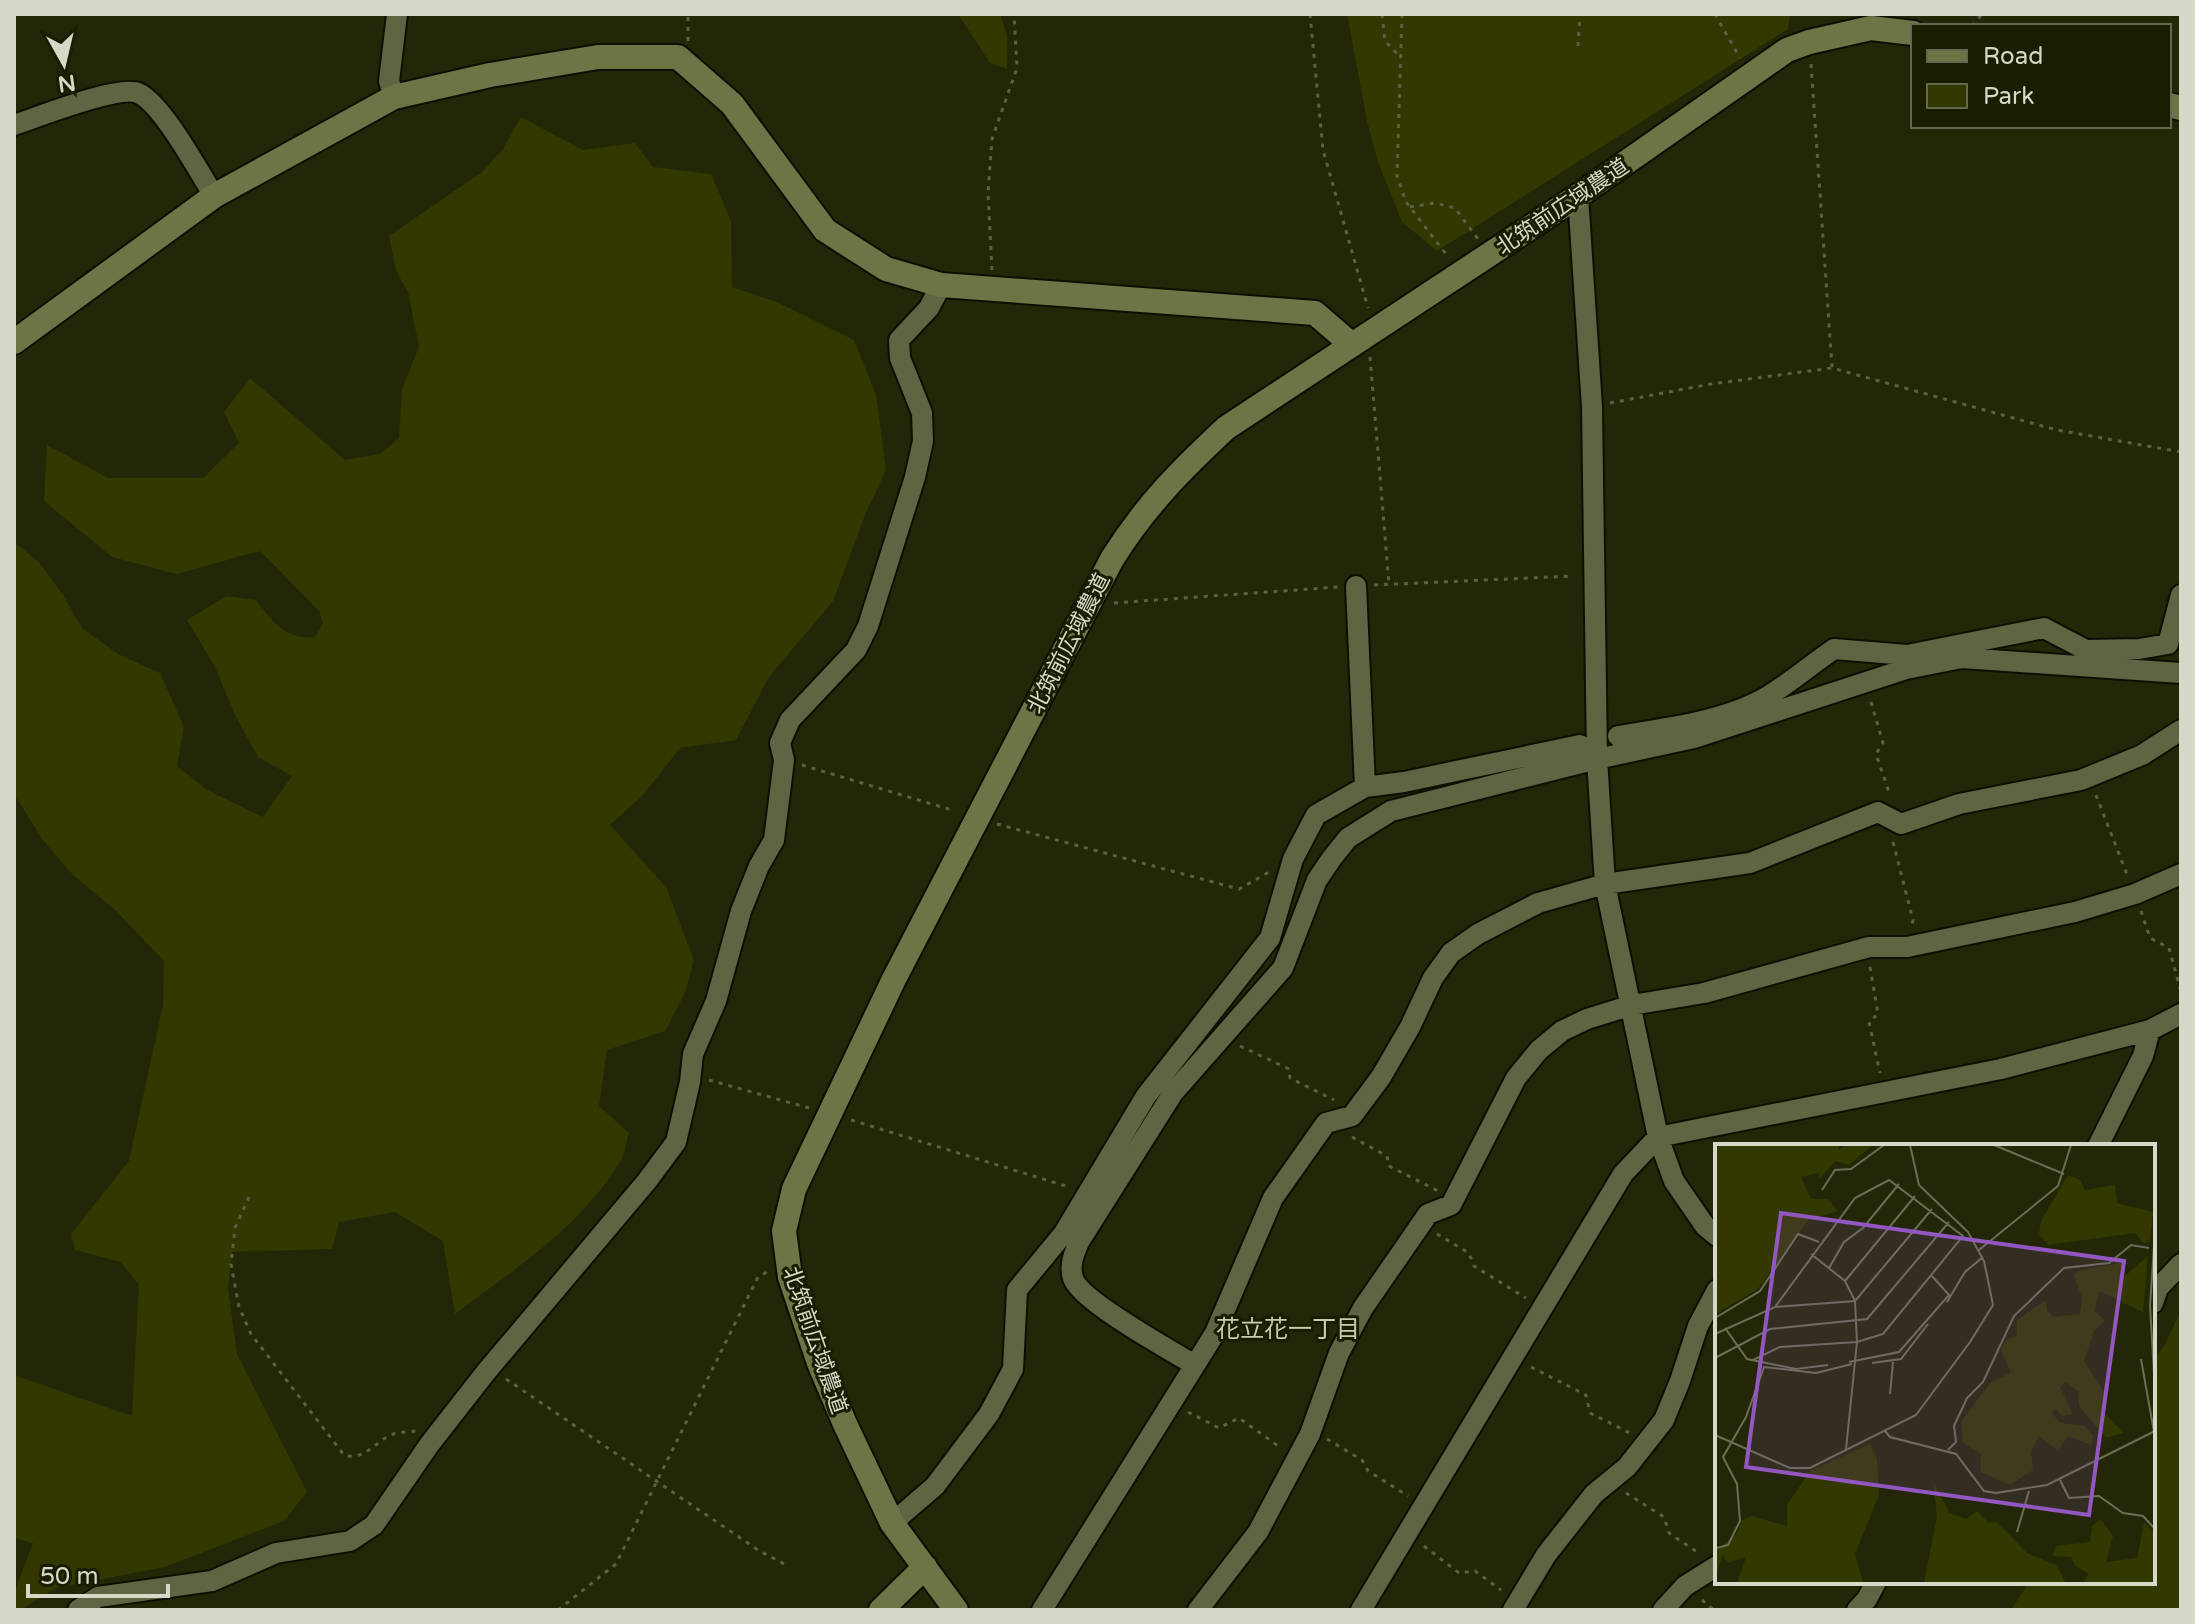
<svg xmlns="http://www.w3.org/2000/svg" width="2195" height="1624" font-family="'Varela Round','Noto Sans JP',sans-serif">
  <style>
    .green { fill: #333700 }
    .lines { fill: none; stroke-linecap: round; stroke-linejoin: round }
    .street-casing { stroke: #0d0f00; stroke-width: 24 }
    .secondary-casing { stroke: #0d0f00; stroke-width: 28 }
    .path { stroke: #5c5f44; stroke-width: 3; stroke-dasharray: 4 6; stroke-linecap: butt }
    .street { stroke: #5f6443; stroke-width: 20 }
    .secondary { stroke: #6e7446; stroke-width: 24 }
    .labels { text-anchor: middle; stroke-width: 6; stroke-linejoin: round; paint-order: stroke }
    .street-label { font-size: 22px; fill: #d6d9c7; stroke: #1a1d00 }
    .neighbourhood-label { font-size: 24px; fill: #c7cda9; stroke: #1a1d00 }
    .inset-road { fill: none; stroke: #6b6e54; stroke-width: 2 }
    .view { fill: #9257c1; fill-opacity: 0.15; stroke: #9257c1; stroke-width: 4 }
    .inset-edge { fill: none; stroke: #d6d9c7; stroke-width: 4 }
  </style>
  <rect width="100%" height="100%" fill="#242707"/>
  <path class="green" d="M958 14H1000L1007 35V69L990 63Z
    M1347 14H1790L1788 29 1437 251 1402 222 1378 162 1367 121Z
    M521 117 583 150 635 143 653 167 711 174 731 221 732 287 777 302 854 340 876 395 886 470 865 515 833 601 769 677 736 740 680 748 644 794 610 825 666 887 694 960 685 993 665 1031 607 1050 599 1106 629 1133C626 1142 625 1154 620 1162 581 1226 514 1270 455 1314L443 1241 395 1212 339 1222 332 1249 232 1252 228 1288 237 1354 307 1492 284 1521 165 1567 56 1588 21 1610H14V1593L33 1543 14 1538V1375L132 1416 139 1285 121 1262 75 1250 71 1234 129 1161 163 1005 164 961 113 908 73 875 43 840 14 794V542L39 562 63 595 82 628 118 654 160 673 184 727 177 766 207 790 263 817 292 776 258 757 235 715 215 667 187 620 226 596 256 600C272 621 285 640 315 637L323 624 319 611 260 551 177 574 112 557 44 501 47 445 108 478H203L239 443 224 412 250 378 345 460 380 454 399 438 402 389 419 347 408 292 396 271 389 236 482 172 503 149Z
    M2181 1310V1610H2011L2029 1582H2153V1361L2165 1344Z"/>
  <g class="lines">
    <g class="street-casing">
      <path id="street" d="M394 97 389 81 397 14
        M14 125C38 117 118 85 138 93 162 103 199 172 214 196
        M1578 196 1592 407 1597 759 1605 884 1658 1137 1674 1181 1705 1226 1717 1236
        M1356 586 1365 787
        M1618 736C1666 728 1726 721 1768 696 1791 682 1812 664 1834 649L1907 655 2044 628 2086 650 2139 649 2168 644 2181 595
        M2098 1146 2143 1056 2150 1030
        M2153 1303 2158 1288 2181 1264
        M1193 1364C1170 1350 1079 1300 1073 1278 1069 1265 1074 1254 1079 1242L1173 1093 1283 968 1317 880 1332 858 1348 838 1391 811 1597 759 1694 738 1906 669 1962 658 2181 673
        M892 1523 935 1486 989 1414 1013 1369 1017 1290 1064 1233 1146 1096 1270 938 1293 859 1316 815 1365 787 1404 782 1580 745
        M78 1610 98 1597 212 1581 276 1553 350 1541 374 1525 429 1445 486 1372 647 1181 676 1142 690 1082 693 1054 716 1001 741 911 759 866 774 840 784 760 780 743 790 720 856 650 868 626 915 477 923 441 922 413 900 358 899 340 929 308 941 285
        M1042 1610 1215 1333 1273 1198 1326 1123 1352 1116 1381 1077 1410 1027 1433 978 1451 953 1478 934 1538 903 1605 884 1750 863 1878 812 1901 824 1959 804 2081 780 2142 755 2181 730
        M1198 1610 1258 1532 1310 1434 1339 1353 1363 1308 1428 1214 1451 1205 1516 1078 1539 1050 1562 1031 1587 1019 1632 1005 1704 993 1869 947H1907L2075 912 2135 894 2181 874
        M1361 1610 1623 1174 1658 1137 2001 1069 2150 1030 2181 1014
        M1513 1610 1546 1555 1594 1494 1627 1467 1664 1420 1680 1381 1698 1326 1717 1290
        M1663 1610 1685 1586 1717 1566
        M1857 1610 1867 1599 1876 1582"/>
    </g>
    <g class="secondary-casing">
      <path id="secondary" d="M2169 105 2181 108
        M14 342 214 196 394 97 490 75 598 57H678L732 104 825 230 886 269 941 285 1315 313 1352 345
        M881 1610 925 1567
        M956 1610 892 1523 845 1424 819 1363 790 1277 784 1231 794 1189 894 979 1112 559C1146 505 1180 471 1226 428L1578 196 1787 50 1809 42 1871 28 1913 33"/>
    </g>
    <path class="path" d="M1310 14 1323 150 1368 308
      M1382 14 1385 41 1401 58
      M1402 14 1397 176 1406 202 1449 258
      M1715 14 1740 58
      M1972 26 1982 14
      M688 41V14
      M1578 46 1580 14
      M1811 64 1832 367
      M1410 207 1435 203 1455 208 1478 239
      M992 270 988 193 992 139 1017 68 1014 14
      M1370 357 1389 584
      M1610 403 1711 384 1832 368 2057 430 2181 452
      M1374 585 1574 576
      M1114 603 1338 587
      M1871 702 1883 743 1876 754 1890 795
      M802 765 955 811
      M2096 795 2128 877
      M997 824 1239 889 1269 872
      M1893 842 1913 920 1911 928
      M2141 911 2150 938 2169 948 2181 992
      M1870 967 1878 1014 1869 1022 1880 1073
      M1240 1046 1289 1069 1290 1078 1334 1100
      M709 1080 809 1108
      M851 1120 1069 1187
      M1352 1137 1387 1156 1389 1166 1438 1191
      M249 1197 235 1228 231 1264 239 1307 251 1334 344 1455C363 1461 375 1443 390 1435 398 1432 408 1432 416 1431
      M1437 1234 1469 1253 1474 1266 1526 1298
      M1531 1367 1586 1395 1590 1413 1630 1433
      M506 1379 758 1550 786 1565
      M1188 1412 1219 1428 1239 1418 1281 1448
      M1327 1439 1362 1460 1368 1471 1408 1496
      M1626 1493 1664 1517 1669 1533 1700 1554
      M1424 1546 1459 1573 1475 1571 1501 1590
      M1702 1600 1714 1610
      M558 1610 616 1564 758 1277 767 1272"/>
    <use href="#street" class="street"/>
    <use href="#secondary" class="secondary"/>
  </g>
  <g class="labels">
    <g class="street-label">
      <text transform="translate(1562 206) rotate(-34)" y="8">北筑前広域農道</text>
      <text transform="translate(1068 643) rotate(-63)" y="8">北筑前広域農道</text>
      <text transform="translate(816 1340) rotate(71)" y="8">北筑前広域農道</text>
    </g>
    <g class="neighbourhood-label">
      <text x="1288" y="1337">花立花一丁目</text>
    </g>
  </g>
  <g transform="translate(1715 1144)">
    <rect width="440" height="440" fill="#242707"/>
    <path d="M0 1H124V6L132 1H158L134 21 120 17 105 34 103 29 86 33 96 55H113L123 67 93 76 43 145 0 170ZM353 31 365 36 370 46 400 41 402 59 438 68 435 97 429 100 420 89 333 101 324 90 326 77ZM433 112 428 168 384 147 380 167 390 177 379 187 369 217 390 249 387 267 409 289 391 294 364 262 363 247 350 238 345 243 358 270 347 272 341 265 337 269 345 279 369 282 378 292 376 301 353 292 343 307 324 292 316 308 318 326 295 341 266 328V310L248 299 246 278 275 239 296 229 286 206 292 195 302 193V176L331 156 332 167 339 173 365 170 367 154 359 131 363 127 409 118 403 129 410 132ZM155 300 162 315 164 351 140 410 148 439H22L31 413 13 419 8 411 0 433V406L21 391 27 377 36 372 72 382V361L95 327ZM218 338 235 369 251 375 262 367 274 379 282 378 312 409 341 421 351 439H209L222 373ZM386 375 398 392 391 418 422 414 429 379 440 388V439H368L374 430 360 422 356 413 337 412 341 402 375 398 377 382Z" fill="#333700"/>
    <path class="inset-road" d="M279 1 349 30M107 46 120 26 136 25 169 1M440 87 435 162 440 246M264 106 343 42 356 1M96 110 130 137 140 157 142 198 131 305M114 124 129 98 148 84 184 40M130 137 200 52M232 158 250 128 268 113M0 174 45 147 83 90 104 98M10 184 32 215 81 225 113 221M0 190 60 163 140 157 217 65M0 214 55 185 152 175 234 78M426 215 439 288M38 216 65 203 142 198 168 190 248 92 174 36 140 54 60 163M134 218 184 208 234 151 217 132M157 219 186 215 213 180M175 250 178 218M170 287 175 293 241 310 269 347 281 349 332 341 440 287M0 291 75 324H95L201 271 255 198 278 161 269 117 253 88 204 41 195 1M233 306 241 298 239 282 252 254 268 238 299 172 349 124 394 119 416 101 434 104M345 336 354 354 384 352 408 369 428 372 440 385M302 388 314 347M2 404 13 401 25 377 22 340 8 313 31 273 49 223 101 229 137 220"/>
    <path class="view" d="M66 69 409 117 374 371 31 323Z"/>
    <rect width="440" height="440" class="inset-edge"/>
  </g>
  <rect width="2195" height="1624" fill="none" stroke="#d6d9c7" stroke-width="32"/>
  <rect x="1911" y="24" width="260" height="104" fill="#1a1d00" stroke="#656850" stroke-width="2"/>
  <rect x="1927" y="50" width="40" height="12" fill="#6e7446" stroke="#656850" stroke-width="2"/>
  <text x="1983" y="64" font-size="24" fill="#d6d9c7">Road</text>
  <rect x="1927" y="84" width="40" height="24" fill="#333700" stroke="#656850" stroke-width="2"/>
  <text x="1983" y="104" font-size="24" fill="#d6d9c7">Park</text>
  <g transform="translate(64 64) rotate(172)" stroke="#1a1d00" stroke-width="6" paint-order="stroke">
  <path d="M0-6L14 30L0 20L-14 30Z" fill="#d6d9c7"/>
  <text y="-12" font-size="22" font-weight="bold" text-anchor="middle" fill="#d6d9c7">N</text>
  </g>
  <path d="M28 1584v12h140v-12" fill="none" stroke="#d6d9c7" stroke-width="4"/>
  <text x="40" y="1584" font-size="24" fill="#d6d9c7" stroke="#1a1d00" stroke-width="6" paint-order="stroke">50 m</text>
</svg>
